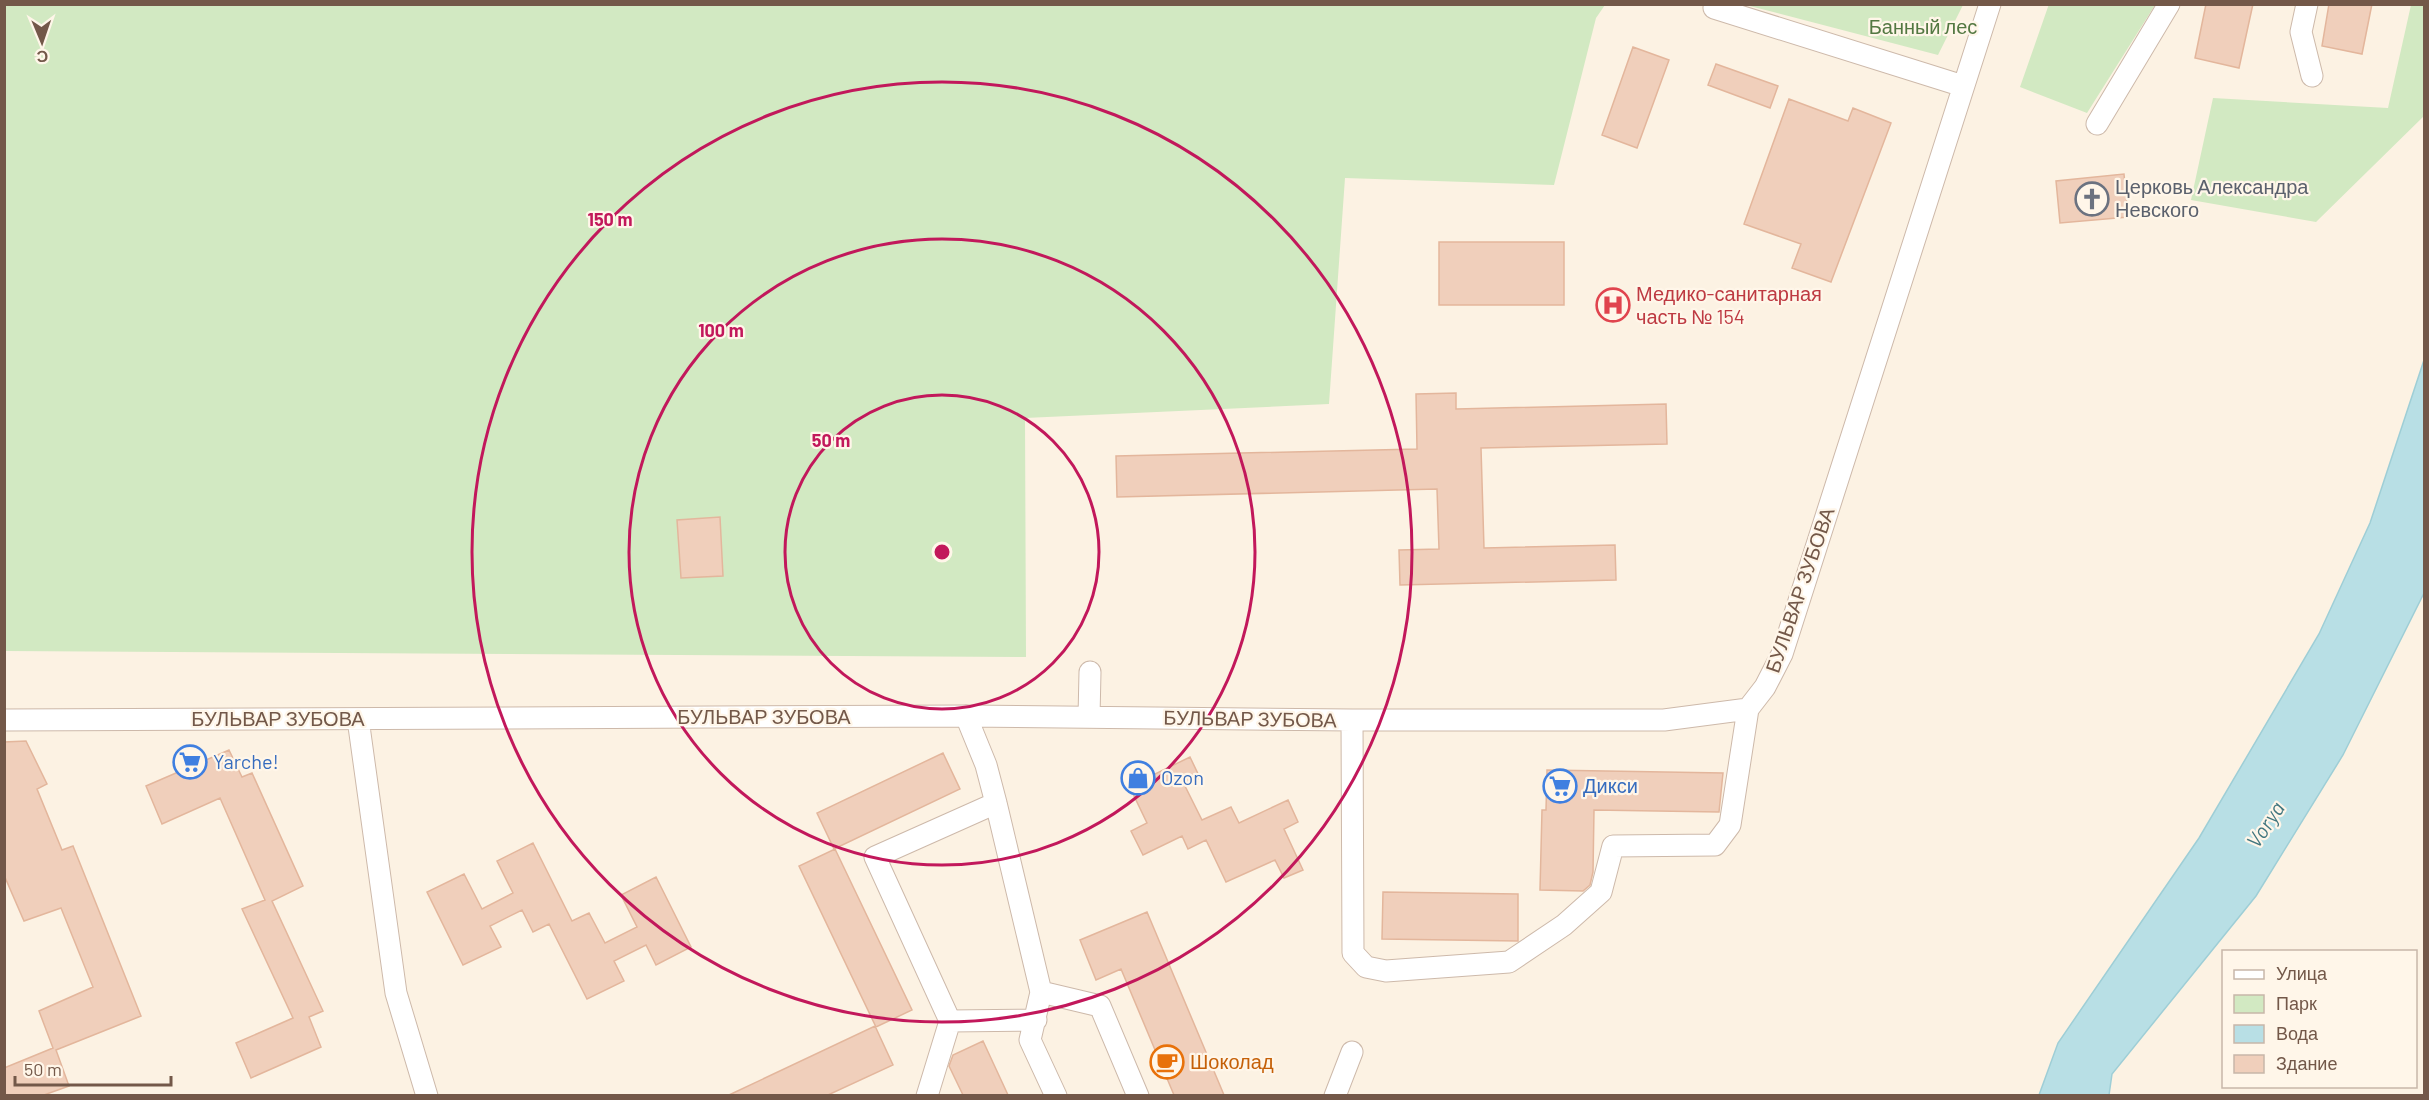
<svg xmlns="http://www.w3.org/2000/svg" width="2429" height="1100" font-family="Barlow,sans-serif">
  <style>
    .green { fill: #d2e9c2 }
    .water { fill: #b8dfe5; stroke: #9eced6; stroke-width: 1.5 }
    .building { fill: #f0cfbb; stroke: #e3b69c; stroke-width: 1.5 }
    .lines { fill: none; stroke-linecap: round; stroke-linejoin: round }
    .minor-casing { stroke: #cdb9aa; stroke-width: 23 }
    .minor { stroke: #fff; stroke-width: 21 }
    .ring { fill: none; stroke: #c2185b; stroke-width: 3 }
    .labels { text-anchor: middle; stroke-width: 4.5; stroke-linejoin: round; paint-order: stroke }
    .park-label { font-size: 20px; fill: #537842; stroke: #fff6e9 }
    .worship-label { font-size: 20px; fill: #5b616d; stroke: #fff6e9; text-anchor: start }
    .health-label { font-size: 20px; fill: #be3a42; stroke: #fff6e9; text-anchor: start }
    .street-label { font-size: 20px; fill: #735849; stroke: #fff6e9 }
    .shop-label { font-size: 20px; fill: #366cbe; stroke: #fff6e9; text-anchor: start }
    .food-label { font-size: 20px; fill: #c56008; stroke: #fff6e9; text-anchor: start }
    .water-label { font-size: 21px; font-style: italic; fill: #41767f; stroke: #fff6e9 }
    .centre { fill: #c2185b; stroke: #fff6e9; stroke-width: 3 }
    .ring-label { font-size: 18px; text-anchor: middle; font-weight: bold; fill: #c2185b; stroke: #fff6e9; stroke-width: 4.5; stroke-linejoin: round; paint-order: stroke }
  </style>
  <rect width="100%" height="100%" fill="#fcf2e3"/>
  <path class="green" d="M2049 4 2155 5 2087 113 2020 87Z
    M5 5H1605L1596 18 1554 185 1345 178 1329 404 1025 418 1026 657 5 651Z
    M1746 5 1963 4V5L1938 55Z
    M2411 5H2424V116L2316 222 2191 200 2213 98 2388 108Z"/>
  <path class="water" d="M2424 360V593L2343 755 2256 896 2112 1074 2109 1095H2039L2058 1043 2199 838 2319 634 2370 523Z"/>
  <path class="building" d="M2206 4H2253L2239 68 2195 58Z
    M2329 4H2372L2362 54 2322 46Z
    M1633 47 1669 60 1637 148 1602 135Z
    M1716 64 1778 86 1770 108 1708 85Z
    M1789 99 1848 121 1853 108 1891 123 1831 282 1792 268 1801 244 1744 224Z
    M2124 174 2128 217 2060 223 2056 181Z
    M1439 242H1564V305H1439Z
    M1456 393V409L1666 404 1667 444 1481 448 1484 548 1615 545 1616 580 1400 585 1399 550 1439 549 1437 489 1117 497 1116 456 1417 449 1416 394Z
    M720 517 723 576 681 578 677 520Z
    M26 741 47 784 37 789 62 850 73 846 141 1016 56 1050 69 1086 44 1095H4V1068L53 1048 39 1011 93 987 61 908 24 921 4 875V742Z
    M229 750 242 777 252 773 303 886 272 901 323 1011 309 1017 321 1047 251 1078 236 1043 293 1018 242 909 265 900 220 798 162 824 146 786Z
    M943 753 960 789 834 849 817 813Z
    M1190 757 1200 778 1185 786 1202 820 1231 807 1239 823 1288 800 1298 822 1284 829 1303 870 1284 878 1275 860 1226 882 1206 840 1188 849 1182 836 1143 855 1131 831 1147 823 1123 773 1143 763 1149 777Z
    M1547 770 1723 773 1719 812 1594 810 1593 872 1590 885 1583 891 1540 890 1542 810H1546Z
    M533 843 572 921 589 913 605 943 637 927 621 895 656 877 691 947 656 965 646 945 614 961 624 981 587 999 549 924 533 932 522 910 490 926 501 947 463 965 427 892 464 874 482 909 513 893 497 861Z
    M835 849 912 1010 876 1027 799 866Z
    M1383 892 1518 894V941L1382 939Z
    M1147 912 1224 1095H1174L1121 969 1096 980 1080 940Z
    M875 1026 893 1065 828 1095H729Z
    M983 1041 1008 1095H963L949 1066 953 1055Z"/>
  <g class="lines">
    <g class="minor-casing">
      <path id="minor" d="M2307 4 2301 32 2312 76
        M1714 8 1963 86
        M2097 124 2169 4
        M966 716 986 765 996 803 1041 992 1030 1040 1056 1096
        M1089 717 1090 672
        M358 719 396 993 427 1096
        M4 720 966 716 1352 720H1664L1748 709 1765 687 1782 654 1990 4
        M1352 720 1353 953 1366 967 1386 971 1509 962 1564 925 1601 892 1613 846 1715 845 1730 825 1748 709
        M996 803 875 857 950 1021 1036 1020
        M1041 992 1100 1006 1138 1096
        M927 1096 950 1021
        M1335 1096 1352 1052"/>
    </g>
    <use href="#minor" class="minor"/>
  </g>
  <g class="ring">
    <circle cx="942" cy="552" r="157"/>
    <circle cx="942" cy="552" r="313"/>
    <circle cx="942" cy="552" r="470"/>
  </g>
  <defs>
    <g id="church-ring" transform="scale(1.725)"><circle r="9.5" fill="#fff6e9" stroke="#6b7280" stroke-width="1.5"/><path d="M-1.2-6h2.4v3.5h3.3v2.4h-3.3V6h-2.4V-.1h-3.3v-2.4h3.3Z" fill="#6b7280"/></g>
    <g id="hospital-ring" transform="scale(1.725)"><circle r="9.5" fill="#fff6e9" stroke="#e0444e" stroke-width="1.5"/><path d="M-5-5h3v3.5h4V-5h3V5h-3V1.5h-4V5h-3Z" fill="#e0444e"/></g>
    <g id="supermarket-ring" transform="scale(1.725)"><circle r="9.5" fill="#fff6e9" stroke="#3f7fe0" stroke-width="1.5"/><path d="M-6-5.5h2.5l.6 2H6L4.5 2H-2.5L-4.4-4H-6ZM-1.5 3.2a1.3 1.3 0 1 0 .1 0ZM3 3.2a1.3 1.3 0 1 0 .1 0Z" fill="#3f7fe0"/></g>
    <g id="shop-ring" transform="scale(1.725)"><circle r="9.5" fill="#fff6e9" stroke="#3f7fe0" stroke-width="1.5"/><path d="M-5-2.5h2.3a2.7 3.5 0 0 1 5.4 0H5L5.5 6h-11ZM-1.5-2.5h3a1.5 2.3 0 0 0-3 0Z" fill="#3f7fe0"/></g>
    <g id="cafe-ring" transform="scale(1.725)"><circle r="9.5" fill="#fff6e9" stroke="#e8710a" stroke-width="1.5"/><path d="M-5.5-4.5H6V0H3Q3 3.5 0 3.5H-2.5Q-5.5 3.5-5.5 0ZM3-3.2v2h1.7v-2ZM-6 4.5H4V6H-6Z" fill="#e8710a"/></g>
  </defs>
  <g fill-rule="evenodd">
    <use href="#church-ring" x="2092" y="199"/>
    <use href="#hospital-ring" x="1613" y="305"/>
    <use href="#supermarket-ring" x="190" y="762"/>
    <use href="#shop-ring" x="1138" y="778"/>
    <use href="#supermarket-ring" x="1560" y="786"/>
    <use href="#cafe-ring" x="1167" y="1062"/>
  </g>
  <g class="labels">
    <g class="park-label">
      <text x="1923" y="34">Банный лес</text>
    </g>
    <g class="worship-label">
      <text x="2115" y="194">Церковь Александра<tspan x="2115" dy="23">Невского</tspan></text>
    </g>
    <g class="health-label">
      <text x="1636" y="301">Медико-санитарная<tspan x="1636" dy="23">часть № 154</tspan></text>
    </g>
    <g class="street-label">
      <text transform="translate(1800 590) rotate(-71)" y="7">БУЛЬВАР ЗУБОВА</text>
      <text x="764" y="724">БУЛЬВАР ЗУБОВА</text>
      <text x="278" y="726">БУЛЬВАР ЗУБОВА</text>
      <text transform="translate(1250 719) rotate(1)" y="7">БУЛЬВАР ЗУБОВА</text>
    </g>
    <g class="shop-label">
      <text x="213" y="769">Yarche!</text>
      <text x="1161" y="785">Ozon</text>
      <text x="1583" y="793">Дикси</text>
    </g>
    <g class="food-label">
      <text x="1190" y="1069">Шоколад</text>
    </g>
    <g class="water-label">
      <text transform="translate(2266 825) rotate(-56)" y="7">Vorya</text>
    </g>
  </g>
  <circle cx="942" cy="552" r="9" class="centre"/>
  <g class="ring-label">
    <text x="610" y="226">150 m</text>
    <text x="721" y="337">100 m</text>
    <text x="831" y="447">50 m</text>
  </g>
  <rect width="2429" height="1100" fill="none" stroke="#735849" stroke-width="12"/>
  <rect x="2222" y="950" width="195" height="138" fill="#fff6e9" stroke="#c7b7a9" stroke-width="1.5"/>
  <rect x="2234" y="970" width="30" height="9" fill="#ffffff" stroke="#c7b7a9" stroke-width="1.5"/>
  <text x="2276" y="980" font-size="18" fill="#735849">Улица</text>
  <rect x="2234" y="995" width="30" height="18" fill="#d2e9c2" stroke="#c7b7a9" stroke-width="1.5"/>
  <text x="2276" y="1010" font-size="18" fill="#735849">Парк</text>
  <rect x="2234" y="1025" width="30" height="18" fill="#b8dfe5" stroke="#c7b7a9" stroke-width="1.5"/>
  <text x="2276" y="1040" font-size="18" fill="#735849">Вода</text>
  <rect x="2234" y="1055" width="30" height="18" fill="#f0cfbb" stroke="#c7b7a9" stroke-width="1.5"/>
  <text x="2276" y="1070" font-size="18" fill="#735849">Здание</text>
  <g transform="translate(42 42) rotate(178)" stroke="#fff6e9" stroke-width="4.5" paint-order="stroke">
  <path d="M0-4.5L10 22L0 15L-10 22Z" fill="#735849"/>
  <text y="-9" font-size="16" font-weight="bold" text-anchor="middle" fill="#735849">С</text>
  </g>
  <path d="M15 1076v9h156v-9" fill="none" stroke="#735849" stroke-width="3"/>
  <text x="24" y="1076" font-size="18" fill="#735849" stroke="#fff6e9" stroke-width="4.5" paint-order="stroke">50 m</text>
</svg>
